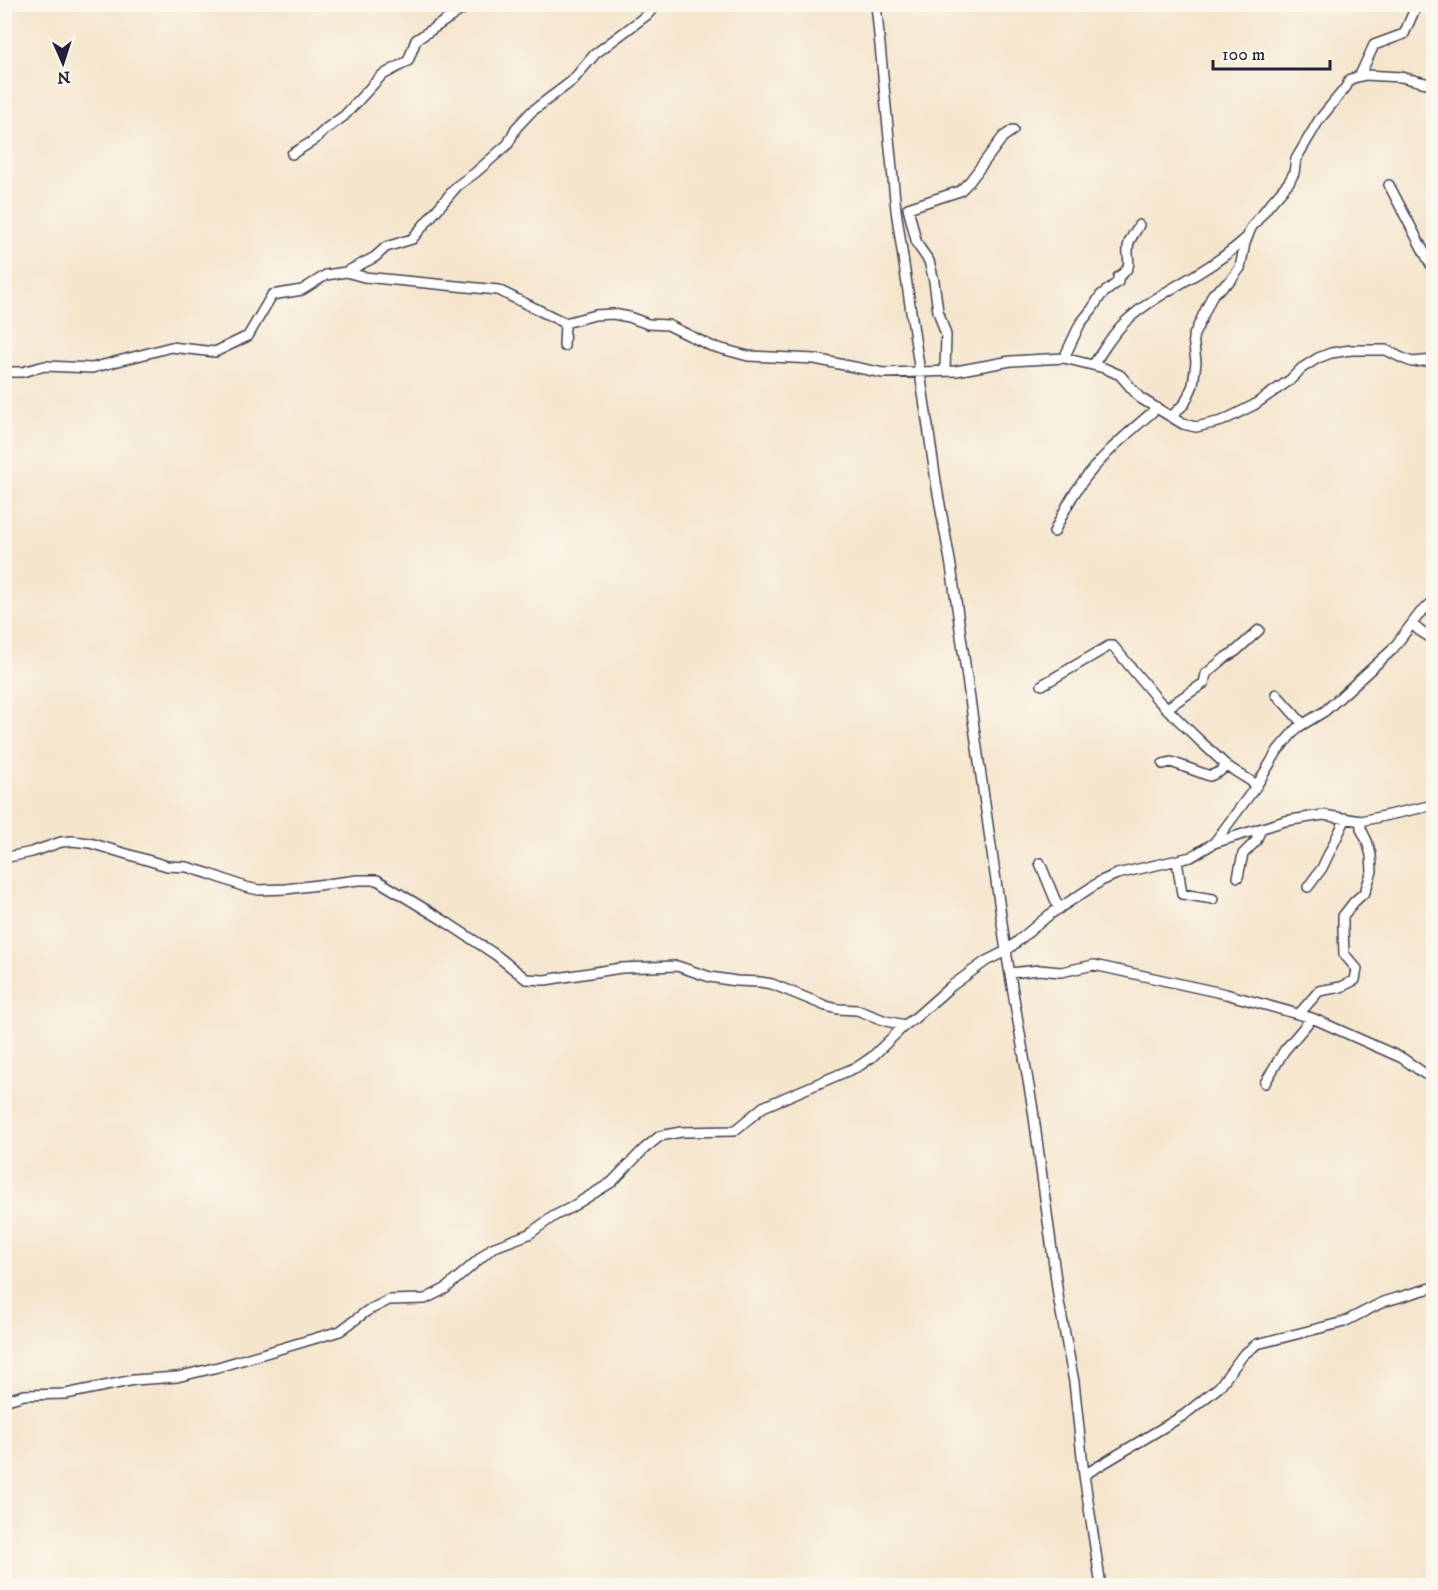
<svg xmlns="http://www.w3.org/2000/svg" width="1438" height="1590" font-family="'IM FELL DW Pica',serif">
  <style>
    .lines { fill: none; stroke-linecap: round; stroke-linejoin: round }
    .street-casing { stroke: #423f51; stroke-width: 12 }
    .street { stroke: #fff; stroke-width: 9 }
  </style>
  <rect width="100%" height="100%" fill="#fbf7ec"/>
  <filter id="ink" filterUnits="userSpaceOnUse"><feTurbulence type="fractalNoise" baseFrequency=".0167" numOctaves="2"/><feDisplacementMap in="SourceGraphic" scale="12" xChannelSelector="R" yChannelSelector="G"/><feConvolveMatrix kernelMatrix="1 2 1 2 8 2 1 2 1" color-interpolation-filters="sRGB"/></filter>
  <filter id="wash" filterUnits="userSpaceOnUse"><feTurbulence type="fractalNoise" baseFrequency=".008" numOctaves="4" result="noise"/><feDisplacementMap in="SourceGraphic" scale="24" xChannelSelector="R" yChannelSelector="G"/><feGaussianBlur stdDeviation="1.35" result="paint"/><feColorMatrix in="noise" values="0 0 0 0 0 0 0 0 0 0 0 0 0 0 0 0 0 1.4 0 .05"/><feComposite in="paint" operator="in"/></filter>
  <g filter="url(#wash)">
    <rect width="100%" height="100%" fill="#f5e5cd"/>
  </g>
  <g filter="url(#ink)">
    <g class="lines">
      <g class="street-casing">
        <path id="street" d="M876 4 896 210 937 488 951 566 1006 951 1033 1110 1059 1302 1074 1382 1084 1475 1101 1586
          M1360 75 1374 45 1404 34 1417 4
          M292 154 313 141 327 128 344 116 381 76 408 61 416 40 470 4
          M1389 185 1434 271
          M346 272 375 257 386 247 412 239 457 186 475 173 508 144 516 128 531 112 572 81 595 54 647 15 657 4
          M564 346 565 323 595 315 613 314 629 317 648 324 668 325 711 346 748 356 815 359 883 373 956 371 1011 361 1064 358 1104 368 1120 375 1140 398 1183 424 1196 427 1222 421 1254 405 1290 380 1302 368 1318 358 1331 353 1351 350H1386L1402 358 1412 362 1434 360
          M1064 358 1080 324 1092 309 1101 295 1118 282V277C1137 265 1124 258 1129 243 1131 237 1136 231 1139 225
          M1093 365C1103 351 1111 336 1123 324 1134 313 1147 304 1160 296 1189 278 1220 262 1245 239
          M945 371 946 335 938 311 934 281 929 261 917 244 908 208 960 191 970 181 1003 137 1013 130
          M4 372H22L45 366 92 368 171 347 215 352 248 336 272 295 302 290 326 275 346 272 364 277 498 290 565 323
          M1171 417 1185 403 1193 385 1196 362 1193 337 1213 294 1231 280 1240 268 1245 243 1251 228 1270 204 1289 182 1294 173 1296 159 1319 120 1346 87 1350 79 1365 75 1401 77 1434 85
          M1054 532C1061 518 1067 504 1076 491 1097 459 1128 433 1157 408
          M1412 624 1420 631 1434 640
          M1042 685 1109 646H1113L1158 700 1199 740 1227 766 1257 785
          M1276 694 1303 724
          M1167 708 1204 683 1206 674 1226 657 1236 651 1259 630
          M1163 764 1171 762 1210 776 1219 772 1227 766
          M1214 843 1285 821 1323 815 1361 821 1434 805
          M4 858 32 852 61 842 72 841 90 843 167 866 187 867 210 874 245 887 259 890 286 889 358 880H377L443 920 496 955 526 979 545 980 621 968 677 966 710 977 736 981 760 982 772 984 826 1006 838 1009 857 1010 886 1021 905 1025 915 1018 950 987 986 961 1006 951 1049 915 1101 881 1117 874 1191 857 1214 843 1257 785 1278 750 1297 728 1325 711 1392 650 1420 613 1434 601
          M1177 861 1182 894 1213 899
          M1040 863 1059 909
          M1238 877 1243 854 1256 841 1261 829
          M1308 887 1322 868 1346 818
          M1010 973 1039 970 1061 972 1094 965 1226 994 1312 1018 1402 1058 1425 1074 1434 1076
          M1299 1014 1319 991 1341 987 1355 980 1357 969 1344 954 1343 928V916L1354 902 1365 892 1372 871 1371 855 1367 841 1361 829V821
          M1265 1083 1284 1051 1312 1018
          M4 1401 24 1395 66 1394 134 1380 177 1377 218 1367 340 1331 367 1311 389 1300 425 1299 445 1289 492 1248 529 1234 554 1216 570 1208 612 1182 644 1149 660 1136 681 1132 734 1131 763 1107 859 1066 872 1057 905 1025
          M1084 1475 1184 1415 1219 1387 1243 1355 1257 1344 1344 1322 1383 1302 1434 1287"/>
      </g>
      <use href="#street" class="street"/>
    </g>
  </g>
  <rect width="1438" height="1590" fill="none" stroke="#fbf7ec" stroke-width="24"/>
  <g transform="translate(63 63) rotate(177)" stroke="#fbf7ec" stroke-width="4.5" paint-order="stroke">
  <path d="M0-4.5L10 22L0 15L-10 22Z" fill="#22223b"/>
  <text y="-9" font-size="16" font-weight="bold" text-anchor="middle" fill="#22223b">N</text>
  </g>
  <path d="M1213 60v9h117v-9" fill="none" stroke="#22223b" stroke-width="3"/>
  <text x="1222" y="60" font-size="18" fill="#22223b" stroke="#fbf7ec" stroke-width="4.5" paint-order="stroke">100 m</text>
</svg>
